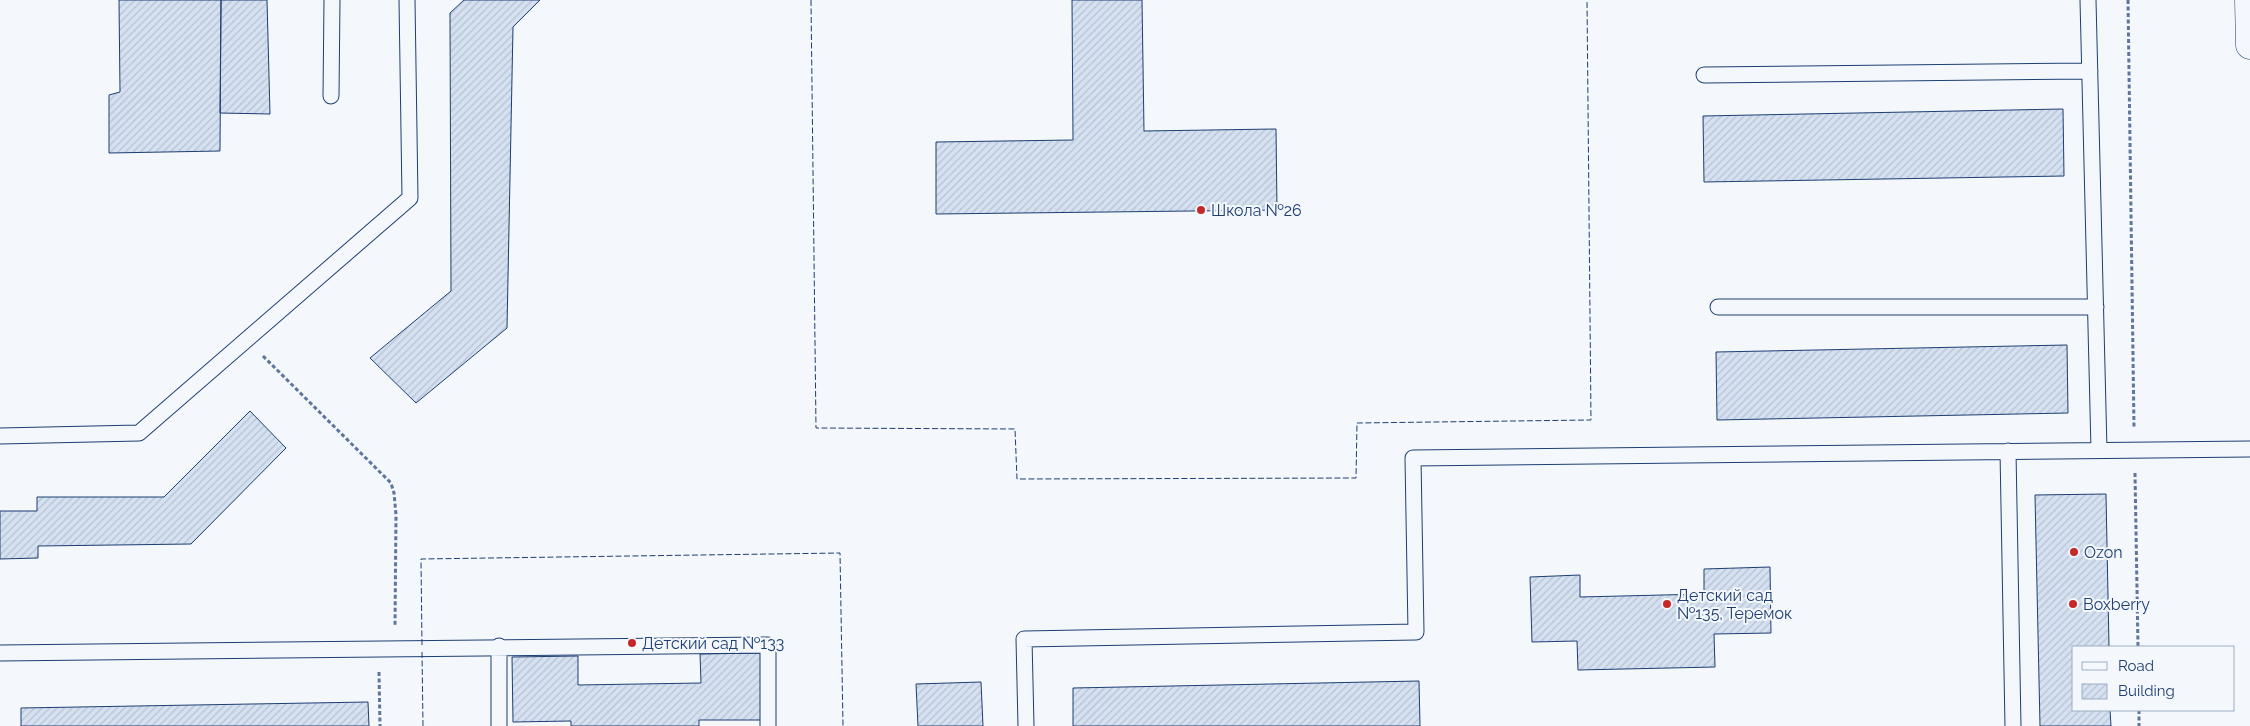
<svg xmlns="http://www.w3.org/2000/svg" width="2250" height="726" font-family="Raleway,sans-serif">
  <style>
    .building { fill: url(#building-hatch); stroke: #1d3f73 }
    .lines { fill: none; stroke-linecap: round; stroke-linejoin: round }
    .service-casing { stroke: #1d3f73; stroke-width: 17 }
    .secondary-casing { stroke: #1d3f73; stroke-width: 29 }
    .path { stroke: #5e769c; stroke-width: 3; stroke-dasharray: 4 2.5; stroke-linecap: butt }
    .service { stroke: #f4f7fb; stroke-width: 15 }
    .secondary { stroke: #f4f7fb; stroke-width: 28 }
    .fence { stroke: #1d3f73; stroke-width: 1; stroke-dasharray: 6 2.5; stroke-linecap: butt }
    .poi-dot { fill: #c62828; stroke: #f4f7fb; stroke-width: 2 }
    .labels { text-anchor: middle; stroke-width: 4; stroke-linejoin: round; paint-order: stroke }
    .poi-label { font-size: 16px; fill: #1d3f73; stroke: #f4f7fb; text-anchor: start }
  </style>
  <defs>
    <pattern id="building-hatch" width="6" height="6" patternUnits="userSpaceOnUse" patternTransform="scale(1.25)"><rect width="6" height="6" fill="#d5e0f0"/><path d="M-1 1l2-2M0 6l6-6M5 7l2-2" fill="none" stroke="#b6c1d1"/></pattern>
  </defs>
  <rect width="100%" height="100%" fill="#f4f7fb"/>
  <path class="building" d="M119 0H221L220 151 109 153V95L120 92Z
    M221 0H267L270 114 220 113Z
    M464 0H540L513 27 507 328 416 403 370 358 451 291 450 13Z
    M1072 0H1142L1144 131 1276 129 1277 210 936 214V142L1073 140Z
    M2063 109 2064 176 1704 182 1703 116Z
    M2067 345 2068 413 1717 420 1716 352Z
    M250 411 286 448 191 544 38 546V558L0 559V511H37V497H164Z
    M2106 494 2109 647H2074V710H2110L2111 726H2040L2035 495Z
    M1770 567 1771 633 1714 634 1715 667 1578 670 1577 641 1532 642 1530 577 1580 575V597L1704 594V569Z
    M762 653 764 720H699V726H571V721L513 722 512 657 578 656V685L701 683 700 654Z
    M1419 681 1420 726H1073V688Z
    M981 682 983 726H918L916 684Z
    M368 702 369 726H21V708Z"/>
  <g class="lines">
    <g class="service-casing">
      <path id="service" d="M2088 0 2099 450
        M1704 75 2090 71
        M331 96 332 0
        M1718 307H2096
        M0 436 139 433 410 198 407 0
        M2008 451 2013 726
        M499 646V726
        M0 653 768 645V726
        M1026 726 1024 639 1416 632 1413 458 2250 449"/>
    </g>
    <g class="secondary-casing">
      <path id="secondary" d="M2249 0 2250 45"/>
    </g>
    <path class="path" d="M2128 0 2134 427
      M263 356 391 483 394 493 396 515 395 626
      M2135 473 2138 647
      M379 672 380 726
      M2139 710V726"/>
    <use href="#service" class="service"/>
    <use href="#secondary" class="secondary"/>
    <path class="fence" d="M811 0 816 428 1015 429 1017 479 1356 478 1357 423 1591 420 1587 0
      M422 645 421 559 840 553 843 726
      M422 652 423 726"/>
  </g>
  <g class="poi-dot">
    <circle cx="1201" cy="210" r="5"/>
    <circle cx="2074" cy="552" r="5"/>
    <circle cx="1667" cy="604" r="5"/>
    <circle cx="2073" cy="604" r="5"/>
    <circle cx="632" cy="643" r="5"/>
  </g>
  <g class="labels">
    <g class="poi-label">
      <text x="1211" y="216">Школа №26</text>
      <text x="2084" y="558">Ozon</text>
      <text x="1677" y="601">Детский сад<tspan x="1677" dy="18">№135, Теремок</tspan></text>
      <text x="2083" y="610">Boxberry</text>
      <text x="642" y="649">Детский сад №133</text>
    </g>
  </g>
  <rect x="2072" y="646" width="162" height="65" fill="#f4f7fb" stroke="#9eadc5"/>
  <rect x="2082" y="662" width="25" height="8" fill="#f4f7fb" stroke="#9eadc5"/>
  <text x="2118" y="671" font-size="15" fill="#1d3f73">Road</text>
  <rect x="2082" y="684" width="25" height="15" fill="url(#building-hatch)" stroke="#9eadc5"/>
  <text x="2118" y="696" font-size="15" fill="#1d3f73">Building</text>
</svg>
